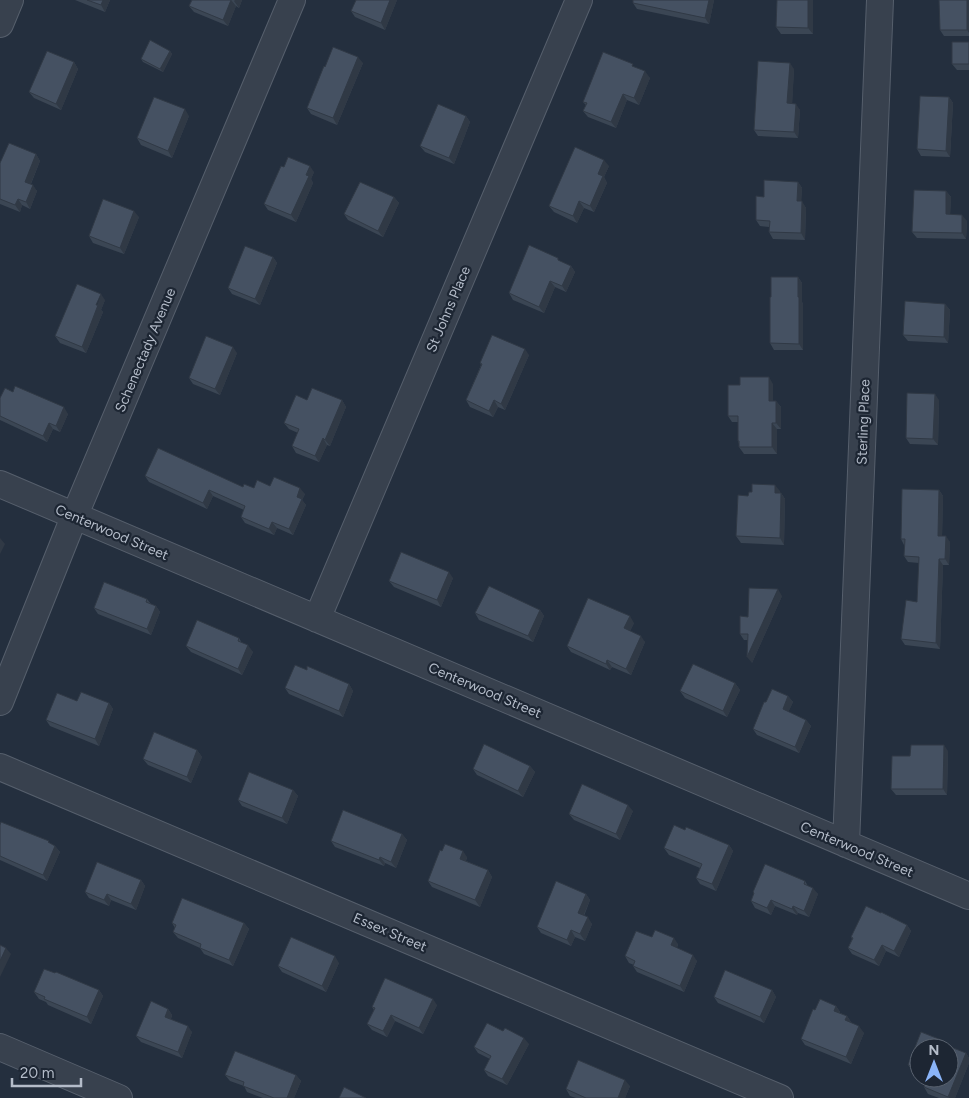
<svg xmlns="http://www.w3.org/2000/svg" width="969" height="1098" font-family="Figtree,sans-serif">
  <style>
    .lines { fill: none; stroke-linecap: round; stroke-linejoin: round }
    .street-casing { stroke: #565f6c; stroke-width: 28 }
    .street { stroke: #38414e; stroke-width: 26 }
    .wall { fill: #3b4654 }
    .shaded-wall { fill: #303945 }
    .building { fill: #455162; stroke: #303945 }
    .labels { text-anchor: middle; stroke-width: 4.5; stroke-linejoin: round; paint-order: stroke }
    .street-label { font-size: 14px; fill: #b4bcc9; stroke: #1d2633 }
  </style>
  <rect width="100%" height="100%" fill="#242f3e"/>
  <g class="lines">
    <g class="street-casing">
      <path id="street" d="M0 24 10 0
        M0 484 969 896
        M317 619 579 0
        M0 702 74 517 292 0
        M0 767 780 1098
        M846 844 880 0
        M0 1047 119 1098"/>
    </g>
    <use href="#street" class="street"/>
  </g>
  <path class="wall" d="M75 0H110L105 12Z
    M192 0H242L239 8 236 6 228 26 194 12 189 6Z
    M397 0 385 30 355 17 351 11Z
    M714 0 709 24 637 9 633 3Z
    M813 0V34H781L776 27Z
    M969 0V36H944L940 30Z
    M969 42V70H957L952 64Z
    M170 51 172 54 163 72 143 62 141 59Z
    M74 62 78 69 61 110 34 98 29 92Z
    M363 63 337 125 311 114 307 108 325 67Z
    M636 68 650 78 639 105 627 100 616 128 588 117 583 111 586 105 583 102Z
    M794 69 792 103 800 110 798 138 758 136 754 130Z
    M949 97 953 103 950 157 921 156 917 149Z
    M189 116 172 158 141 145 137 138Z
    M466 116 470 122 454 164 425 152 420 146Z
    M36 154 40 161 31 184 37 191 30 209 22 205 20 212 0 204V163Z
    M609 166 604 177 607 183 594 212 584 208 577 223 554 212 549 206Z
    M284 167 314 172 311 179 313 183 296 222 268 210 264 204Z
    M798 182 802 188 801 201 806 208 805 240 773 239 769 232V227L760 226 756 220 764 197Z
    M946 191 951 197 950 214 967 221 966 239 917 238 912 232Z
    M394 197 399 203 383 237 348 220 344 214Z
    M139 217 124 254 93 243 89 236Z
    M273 257 277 263 260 305 232 294 228 288Z
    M561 262 571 266 575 272 566 292 555 287 544 313 513 300 509 293Z
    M798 277 802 283V302L803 304V350H774L770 343 771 297Z
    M105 300 101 310 103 312 86 353 60 343 55 336Z
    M945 304 950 310 948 343 908 341 903 335Z
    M237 353 220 395 193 384 189 378Z
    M529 355 505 410 498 407 493 417 470 407 466 400 481 365 480 363Z
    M773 384V401H776L781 407V429H777V454H744L739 447V444L738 441V422H732L728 416 740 385Z
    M13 392 68 414 60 432 53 429 47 442 0 420V398Z
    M307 400H342L346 407 330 446 327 445 319 462 296 453 292 446 298 433 289 429 284 423Z
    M939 400 938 445 910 444 906 438Z
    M145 476 254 488 270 486 305 494 302 500 306 505 293 535 277 528 274 535 245 523 241 517 244 510 213 496 207 509 149 482Z
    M939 490 943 496 942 536 950 542 949 565H943L940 649 905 645 901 639 917 602 919 563 908 562 904 556V545L901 539Z
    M780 491V493H781L785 499 784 545 741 543 736 536 748 496Z
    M453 578 441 607 394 587 389 581Z
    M782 596 752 663 748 640H744L740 634 748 617Z
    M147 599 151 604 156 606 160 612 151 635 98 614 94 608Z
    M540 610 544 616 533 642 479 620 475 613Z
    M634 623 630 631 645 642 631 675 612 667 610 670 571 652 567 646Z
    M239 638 242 643 253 652 242 675 191 652 186 646Z
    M307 670 349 684 353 691 343 717 289 694 285 688Z
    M735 683 740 690 727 717 685 698 680 691Z
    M788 696 793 702 788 712 806 720 811 726 799 753 757 735 753 729Z
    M77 701 109 703 113 709 99 746 50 726 46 720Z
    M197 750 202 757 191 783 148 765 143 759Z
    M948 751 947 795H896L891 789 910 756Z
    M530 766 535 772 523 797 477 775 473 769Z
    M293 790 298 796 287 824 242 806 238 800Z
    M633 811 620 840 574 820 569 814Z
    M0 825 55 846 60 852 47 881 0 860Z
    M402 834 407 840 396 868 385 863 384 866 335 847 331 841Z
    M729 845 733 851 716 891 700 884 696 878 700 868 669 855 664 848Z
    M467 857 466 861 488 870 492 877 480 907 432 887 428 881Z
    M141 880 145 886 136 910 111 900 109 906 89 898 85 892Z
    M805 881 808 886 818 894 809 917 798 913 797 915 775 906 771 915 755 908 751 901 754 894 753 892Z
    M586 894 590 900 584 916 592 924 585 941 575 937 571 946 541 933 537 927Z
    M881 913 907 925 911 931 899 957 886 951 879 966 852 954 848 948 852 939 851 937Z
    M172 923H244L249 929 233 966 204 954 200 948 178 938 173 932 175 928Z
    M652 937 678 944 677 948 697 961 684 992 637 972 633 966 634 965 629 963 625 956Z
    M339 963 326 992 282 972 278 966Z
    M55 973 99 990 103 996 91 1024 48 1005 46 1002 39 999 34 992Z
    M772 990 776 997 764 1023 718 1003 714 997Z
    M437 1005 423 1034 395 1021 387 1037 372 1030 367 1024 374 1010 372 1007Z
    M836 1006 840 1012V1013L847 1016 851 1022V1023L864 1033 851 1064 805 1045 801 1039 815 1010Z
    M168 1009 172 1015 171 1019 192 1032 182 1058 141 1042 136 1036Z
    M921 1032 944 1041 947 1046 966 1053 969 1058V1063L955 1098H939L928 1094 924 1087 928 1078H949V1048H919V1073L913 1071 908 1065Z
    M529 1044 507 1085 488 1076 484 1070 490 1059 478 1053 474 1047Z
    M225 1075H296L301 1081 294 1098H263L247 1092 244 1086 230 1081Z
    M630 1086 625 1098H576L570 1096 566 1089Z"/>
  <path class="shaded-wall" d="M103 0H110L105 12 101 5Z
    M231 0 236 6 228 26 223 20Z
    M235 0H242L239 8 234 1Z
    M390 0H397L385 30 381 23Z
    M709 0H714L709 24 705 18Z
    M808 0H813V34L808 28Z
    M967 0H969V33L967 30Z
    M170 51 172 54 163 72 160 69Z
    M358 57 363 63 337 125 333 118Z
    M74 62 78 69 61 110 56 104Z
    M790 63 794 69 792 109 787 103Z
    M645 71 650 78 639 105 634 98Z
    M623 94 627 100 616 128 611 122Z
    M949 97 953 103 950 157 946 151Z
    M796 104 800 110 798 138 794 132Z
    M185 109 189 116 172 158 168 151Z
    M466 116 470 122 454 164 449 158Z
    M36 154 40 161 29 188 25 182Z
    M604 160 609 166 604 177 607 183 594 212 590 206 598 174Z
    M310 166 314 172 311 179 313 183 296 222 291 215Z
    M798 182 802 188 801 208 797 201Z
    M33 185 37 191 30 209 26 202Z
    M946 191 951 197 950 220 946 214Z
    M394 197 399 203 383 237 378 231Z
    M18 199 22 205 20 212 15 205Z
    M579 201 584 208 577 223 573 216Z
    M802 201 806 208 805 240 801 233Z
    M134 211 139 217 124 254 120 248Z
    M962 215 967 221 966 239 962 233Z
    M273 257 277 263 260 305 255 299Z
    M571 266 575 272 566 292 562 286Z
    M798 277 802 283V302L803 304V350L799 344Z
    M550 281 555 287 544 313 539 307Z
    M101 294 105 300 101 310 103 312 86 353 82 347Z
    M945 304 950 310 948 343 944 337Z
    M233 347 237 353 220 395 215 389Z
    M525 349 529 355 505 410 501 404Z
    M769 377 773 384V407L769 401Z
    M935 394 939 400 938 445 933 439Z
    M342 400 346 407 330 446 325 440Z
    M494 400 498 407 493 417 489 411Z
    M776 401 781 407V429L776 423Z
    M64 407 68 414 60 432 56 426Z
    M49 423 53 429 47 442 43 436Z
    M772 423 777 429V454L772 447Z
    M323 438 327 445 319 462 315 456Z
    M775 485 780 491 779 499 775 493Z
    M300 488 305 494 302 500 306 505 293 535 289 529 297 497Z
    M209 490 213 496 207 509 203 503Z
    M939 490 943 496 942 542 938 536Z
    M781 493 785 499 784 545 780 538Z
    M272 522 277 528 274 535 269 529Z
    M946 536 950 542 949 565 945 559Z
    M0 538 5 544 0 554Z
    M939 559 943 565 940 649 936 643Z
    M449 572 453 578 441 607 437 600Z
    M778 589 782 596 752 663 747 657Z
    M156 606 160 612 151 635 147 629Z
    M540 610 544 616 533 642 528 636Z
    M630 616 634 623 628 635 624 628Z
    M641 636 645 642 631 675 626 669Z
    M248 645 253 652 242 675 238 669Z
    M607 660 612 667 610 670 606 664Z
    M735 683 740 690 727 717 723 711Z
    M349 684 353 691 343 717 339 711Z
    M788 696 793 702 787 715 783 709Z
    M109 703 113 709 99 746 95 739Z
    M806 720 811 726 799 753 795 747Z
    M944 745 948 751 947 795 943 789Z
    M197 750 202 757 191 783 187 777Z
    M530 766 535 772 523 797 518 791Z
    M293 790 298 796 287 824 282 818Z
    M628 805 633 811 620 840 616 834Z
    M402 834 407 840 396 868 391 862Z
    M729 845 733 851 716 891 712 884Z
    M55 846 60 852 47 881 43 875Z
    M463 851 467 857 464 865 460 859Z
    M380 857 385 863 384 866 379 860Z
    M488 870 492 877 480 907 475 900Z
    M141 880 145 886 136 910 131 904Z
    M813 888 818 894 809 917 804 911Z
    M107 894 111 900 109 906 104 900Z
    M586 894 590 900 582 919 578 913Z
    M771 900 775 906 771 915 767 908Z
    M793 906 798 913 797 915 792 909Z
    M588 917 592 924 585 941 580 934Z
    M244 923 249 929 233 966 229 960Z
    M907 925 911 931 899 957 894 951Z
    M571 930 575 937 571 946 567 940Z
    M674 938 678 944 675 952 671 945Z
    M882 945 886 951 879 966 874 960Z
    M6 948 11 954 0 977V961Z
    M693 955 697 961 684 992 680 986Z
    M335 956 339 963 326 992 322 986Z
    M99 990 103 996 91 1024 87 1017Z
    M772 990 776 997 764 1023 760 1017Z
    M433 999 437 1005 423 1034 419 1028Z
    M836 1006 840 1012 838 1017 834 1011Z
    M168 1009 172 1015 169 1023 165 1017Z
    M391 1015 395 1021 387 1037 383 1031Z
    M847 1016 851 1022 849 1027 845 1020Z
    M188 1026 192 1032 182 1058 178 1052Z
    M859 1026 864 1033 851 1064 846 1057Z
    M524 1038 529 1044 507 1085 502 1079Z
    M966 1053 969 1058V1063L955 1098H949L948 1097Z
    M296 1075 301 1081 294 1098H287Z
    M625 1080 630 1086 625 1098H618Z"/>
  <path class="building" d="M87 0H103L101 5Z
    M192 0H231L223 20 189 6Z
    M356 0H390L381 23 351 11Z
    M633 0H709L705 18 633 3Z
    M777 0H808V28L776 27Z
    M939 0H967V30H940Z
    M150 40 170 51 160 69 141 59Z
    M952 42H969V64H952Z
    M333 47 358 57 333 118 307 108 324 66 325 67Z
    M47 51 74 62 56 104 29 92Z
    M603 52 633 64 632 66 645 71 634 98 623 94 611 122 583 111 587 103 583 102Z
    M758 61 790 63 787 103 796 104 794 132 754 130Z
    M920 96 949 97 946 151 917 149Z
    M154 97 185 109 168 151 137 138Z
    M438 104 466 116 449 158 420 146Z
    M9 143 36 154 25 182 33 185 26 202 18 199 15 205 0 199V163Z
    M575 147 604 160 598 174 603 176 590 206 579 201 573 216 549 206Z
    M288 157 310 166 306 175 309 176 291 215 264 204 281 166 284 167Z
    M764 180 798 182 797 201H802L801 233 769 232 770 221 756 220V196L764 197Z
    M360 182 394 197 378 231 344 214Z
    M914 190 946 191V214L962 215V233L912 232Z
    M103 199 134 211 120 248 89 236Z
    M529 245 558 258V260L571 266 562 286 550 281 539 307 509 293Z
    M245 246 273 257 255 299 228 288Z
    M771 277H798V297H799V344L770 343V297H771Z
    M77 284 101 294 96 305H98L82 347 55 336Z
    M905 301 945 304 944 337 903 335Z
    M492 335 525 349 501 404 494 400 489 411 466 400 482 364 480 363Z
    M206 336 233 347 215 389 189 378Z
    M740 377H769V401H776V423H772V447H739V441H738V416H728V385H740Z
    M15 386 64 407 56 426 49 423 43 436 0 416V398L5 388 13 392Z
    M312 388 342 400 325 440 323 438 315 456 292 446 299 429 284 423 296 395 307 400Z
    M907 393 935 394 933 439 906 438Z
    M158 448 243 487 244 484 254 488 257 480 270 486 274 477 300 488 297 497 302 499 289 529 272 522 269 529 241 517 245 506 209 490 203 503 145 476Z
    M752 484 775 485V493H781L780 538 736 536 738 495 748 496 749 492H752Z
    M902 489 939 490 938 536H946L945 559H939L936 643 901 639 906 600 917 602 919 557 904 556 905 539H901Z
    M401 552 449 572 437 600 389 581Z
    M104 582 147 599 146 602 156 606 147 629 94 608Z
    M489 586 540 610 528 636 475 613Z
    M749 588 778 589 747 657 748 634H740V616L748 617Z
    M588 598 630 616 624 628 641 636 626 669 607 660 606 664 567 646Z
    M197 620 239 638 238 641 248 645 238 669 186 646Z
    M693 664 735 683 723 711 680 691Z
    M295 665 307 670V666L349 684 339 711 285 688Z
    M772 689 788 696 783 709 806 720 795 747 753 729 764 702H766Z
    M81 692 109 703 95 739 46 720 57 693 77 701Z
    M154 732 197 750 187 777 143 759Z
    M484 744 530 766 518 791 473 769Z
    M911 745H944L943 789H891L892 756H910Z
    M249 772 293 790 282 818 238 800Z
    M582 784 628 805 616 834 569 814Z
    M343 810 402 834 391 862 380 857 379 860 331 841Z
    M1 822 49 841 48 842 55 846 43 875 0 856V825Z
    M674 825 685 830 686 827 729 845 712 884 696 878 702 864 664 848Z
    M445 844 463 851 460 859 488 870 475 900 428 881 440 850 442 851Z
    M97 862 141 880 131 904 107 894 104 900 85 892Z
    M765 864 805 881 804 884 813 888 804 911 793 906 792 909 771 900 767 908 751 901 754 893 753 892Z
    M556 881 586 894 578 913 588 917 580 934 571 930 567 940 537 927Z
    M182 898 244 923 229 960 200 948 201 944 173 932 176 925 172 923Z
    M866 906 881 913V912L907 925 894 951 882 945 874 960 848 948 853 938 851 937Z
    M655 930 674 938 671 945 693 955 680 986 633 966 635 961 625 956 636 931 652 937Z
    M291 937 335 956 322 986 278 966Z
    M0 945 6 948 0 961Z
    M44 969 55 973 56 972 99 990 87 1017 44 999 45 997 34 992Z
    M725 970 772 990 760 1017 714 997Z
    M385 978 433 999 419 1028 391 1015 383 1031 367 1024 375 1008 372 1007Z
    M820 999 836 1006 834 1011 847 1016 845 1020 859 1026 846 1057 801 1039 813 1009 815 1010Z
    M151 1001 168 1009 165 1017 188 1026 178 1052 136 1036Z
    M487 1023 503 1031 505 1028 524 1038 502 1079 484 1070 491 1056 474 1047Z
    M921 1032 944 1041 943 1044 966 1053 948 1097 924 1087 928 1078H949V1048H919V1069L908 1065Z
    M235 1051 296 1075 287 1098H274L243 1086 244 1082 225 1075Z
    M578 1060 625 1080 618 1098H586L566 1089Z
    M344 1087 366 1098H339Z"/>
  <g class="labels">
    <g class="street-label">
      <text transform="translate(448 309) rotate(-67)" y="5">St Johns Place</text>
      <text transform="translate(145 350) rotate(-67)" y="5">Schenectady Avenue</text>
      <text transform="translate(863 422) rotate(-88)" y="5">Sterling Place</text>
      <text transform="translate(112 532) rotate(23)" y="5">Centerwood Street</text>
      <text transform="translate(485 690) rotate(23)" y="5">Centerwood Street</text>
      <text transform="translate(857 849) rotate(23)" y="5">Centerwood Street</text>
      <text transform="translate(390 932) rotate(23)" y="5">Essex Street</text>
    </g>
  </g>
  <g transform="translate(934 1063)"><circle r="24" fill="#1d2633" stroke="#59626f"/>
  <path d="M0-4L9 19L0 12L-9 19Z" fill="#8ab4f8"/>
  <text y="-8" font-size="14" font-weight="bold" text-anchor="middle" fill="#b4bcc9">N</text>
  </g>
  <path d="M12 1078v8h69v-8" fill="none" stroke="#b4bcc9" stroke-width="2.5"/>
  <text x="20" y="1078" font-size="15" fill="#b4bcc9" stroke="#1d2633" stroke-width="4" paint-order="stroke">20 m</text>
</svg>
